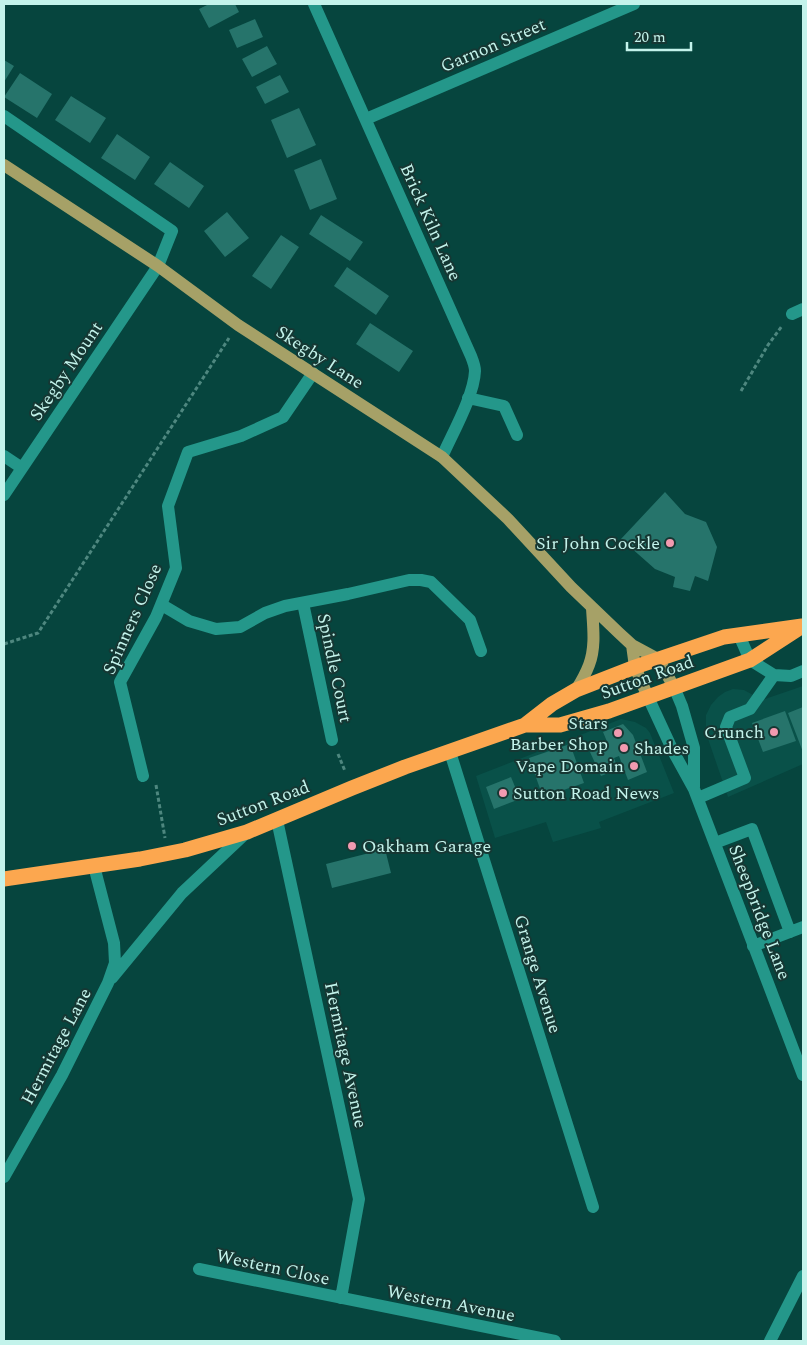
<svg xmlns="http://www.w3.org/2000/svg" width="807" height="1345" font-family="Spectral,serif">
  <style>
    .built { fill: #095149 }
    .building { fill: #26746b }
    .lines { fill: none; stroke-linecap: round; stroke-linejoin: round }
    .path { stroke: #4e877f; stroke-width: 3; stroke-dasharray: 4 2.5; stroke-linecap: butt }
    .minor { stroke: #24978a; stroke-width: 12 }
    .major { stroke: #a6a167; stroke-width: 12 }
    .highway { stroke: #fca74f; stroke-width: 15 }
    .poi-dot { fill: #f29ab0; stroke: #163733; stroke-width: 2 }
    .labels { text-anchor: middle; stroke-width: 4; stroke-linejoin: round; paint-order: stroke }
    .street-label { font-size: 18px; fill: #c3f3eb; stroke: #163733 }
    .poi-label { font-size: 18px; fill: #c3f3eb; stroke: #163733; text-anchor: end }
  </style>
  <rect width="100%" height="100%" fill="#06453e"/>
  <path class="built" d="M803 686V764L728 797 706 733V715L711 705 718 697 725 692 733 689 744 690 762 700Z
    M621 719 635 722 646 728 650 733 674 793 599 822 601 828 553 842 546 822 495 838 476 776Z"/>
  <path class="building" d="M209 4H235L239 12 209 28 199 9Z
    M255 19 263 37 237 48 229 30Z
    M267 46 277 64 252 77 242 59Z
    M4 60 14 66 4 82Z
    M20 73 52 94 37 118 4 97Z
    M280 75 289 92 265 104 256 87Z
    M71 96 106 118 90 143 55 120Z
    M299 108 316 145 287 158 271 120Z
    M117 134 150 157 135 180 101 158Z
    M321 159 337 199 310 210 294 170Z
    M170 162 204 186 189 208 154 184Z
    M227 212 249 238 225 257 204 231Z
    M321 215 363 242 350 261 309 234Z
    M281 235 299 247 271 289 252 276Z
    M347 267 389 296 376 315 334 286Z
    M370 323 413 351 399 372 356 344Z
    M665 492 685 514 706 522 717 547 708 581 695 576 690 591 673 587 675 577 655 569 621 539Z
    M803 707V752L788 713Z
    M785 711 796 741 763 752 752 723Z
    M623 724 633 735 647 772 628 780 619 756 614 758 618 769 601 776 590 752 608 744 603 732Z
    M570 744 584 783 543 797 529 758Z
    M511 777 520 799 494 809 486 787Z
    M385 849 391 873 332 888 326 864Z"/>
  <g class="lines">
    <path class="path" d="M741 391 768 345 782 326
      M4 644 38 633 229 338
      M338 754 345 771
      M156 785 165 838"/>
    <path class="minor" d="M314 4 471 356C473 361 475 366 475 371 474 396 452 434 442 457
      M4 116 172 231 158 266 4 495
      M366 119 634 4
      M792 314 803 309
      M468 398 504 406 517 435
      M4 456 22 468
      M303 603 332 740
      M162 605 189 621 216 629 240 627 265 613 285 606 348 594 409 580H421L431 582 470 620 481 651
      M739 635 750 660 774 675 791 676 803 671
      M674 687 682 706 694 748V787
      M648 697 673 751 694 789 803 1075
      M450 752 593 1207
      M143 776 120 682 156 617 176 568 168 506 188 452 241 436 283 417 313 373
      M698 798 745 778 726 727 730 717 750 709 774 675
      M277 820 359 1199 341 1298
      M715 843 752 829 790 932
      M753 946 803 927
      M112 978 182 893 247 832
      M4 1177 62 1075 108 983 115 963 114 943 94 866
      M199 1269 555 1341
      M770 1341 803 1276"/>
    <path class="major" d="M4 165 158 266 238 325 442 457 508 519 571 587 619 633 632 645 658 659 674 687
      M632 645 635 667 648 697
      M576 690C581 682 586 673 589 665 596 647 593 626 592 608"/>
    <path class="highway" d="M525 725H560L609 711 750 660 798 629
      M4 879 140 859 185 850 247 832 352 788 405 767 525 725 552 704 576 690 635 667 724 637 802 626"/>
  </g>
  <g class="poi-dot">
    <circle cx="670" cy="543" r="5"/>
    <circle cx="774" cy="732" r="5"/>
    <circle cx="618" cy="733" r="5"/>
    <circle cx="624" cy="748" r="5"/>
    <circle cx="634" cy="766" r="5"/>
    <circle cx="503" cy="793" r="5"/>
    <circle cx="352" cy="846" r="5"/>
  </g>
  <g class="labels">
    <g class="street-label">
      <text transform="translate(493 45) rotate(-23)" y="6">Garnon Street</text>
      <text transform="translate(431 222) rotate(66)" y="6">Brick Kiln Lane</text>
      <text transform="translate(320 357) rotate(33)" y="6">Skegby Lane</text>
      <text transform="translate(66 371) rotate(-56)" y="6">Skegby Mount</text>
      <text transform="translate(132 619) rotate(-66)" y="6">Spinners Close</text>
      <text transform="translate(335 668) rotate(78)" y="6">Spindle Court</text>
      <text transform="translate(647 677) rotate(-20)" y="6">Sutton Road</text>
      <text transform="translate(263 803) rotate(-21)" y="6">Sutton Road</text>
      <text transform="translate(760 912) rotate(69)" y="6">Sheepbridge Lane</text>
      <text transform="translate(538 974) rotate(73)" y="6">Grange Avenue</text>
      <text transform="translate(56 1046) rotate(-62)" y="6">Hermitage Lane</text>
      <text transform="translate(346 1055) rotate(78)" y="6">Hermitage Avenue</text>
      <text transform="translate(273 1267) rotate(12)" y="6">Western Close</text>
      <text transform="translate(451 1303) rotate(11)" y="6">Western Avenue</text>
    </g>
    <g class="poi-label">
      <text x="660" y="549">Sir John Cockle</text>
      <text x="608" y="729">Stars<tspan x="608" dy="21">Barber Shop</tspan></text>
      <text x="764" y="738">Crunch</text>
      <text x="634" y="754" text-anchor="start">Shades</text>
      <text x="624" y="772">Vape Domain</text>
      <text x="513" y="799" text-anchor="start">Sutton Road News</text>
      <text x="362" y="852" text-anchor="start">Oakham Garage</text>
    </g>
  </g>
  <rect width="807" height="1345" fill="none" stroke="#c3f3eb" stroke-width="10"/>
  <path d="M627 42v8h64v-8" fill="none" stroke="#c3f3eb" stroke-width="2.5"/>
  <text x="634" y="42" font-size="15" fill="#c3f3eb" stroke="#163733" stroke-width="4" paint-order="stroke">20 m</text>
</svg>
